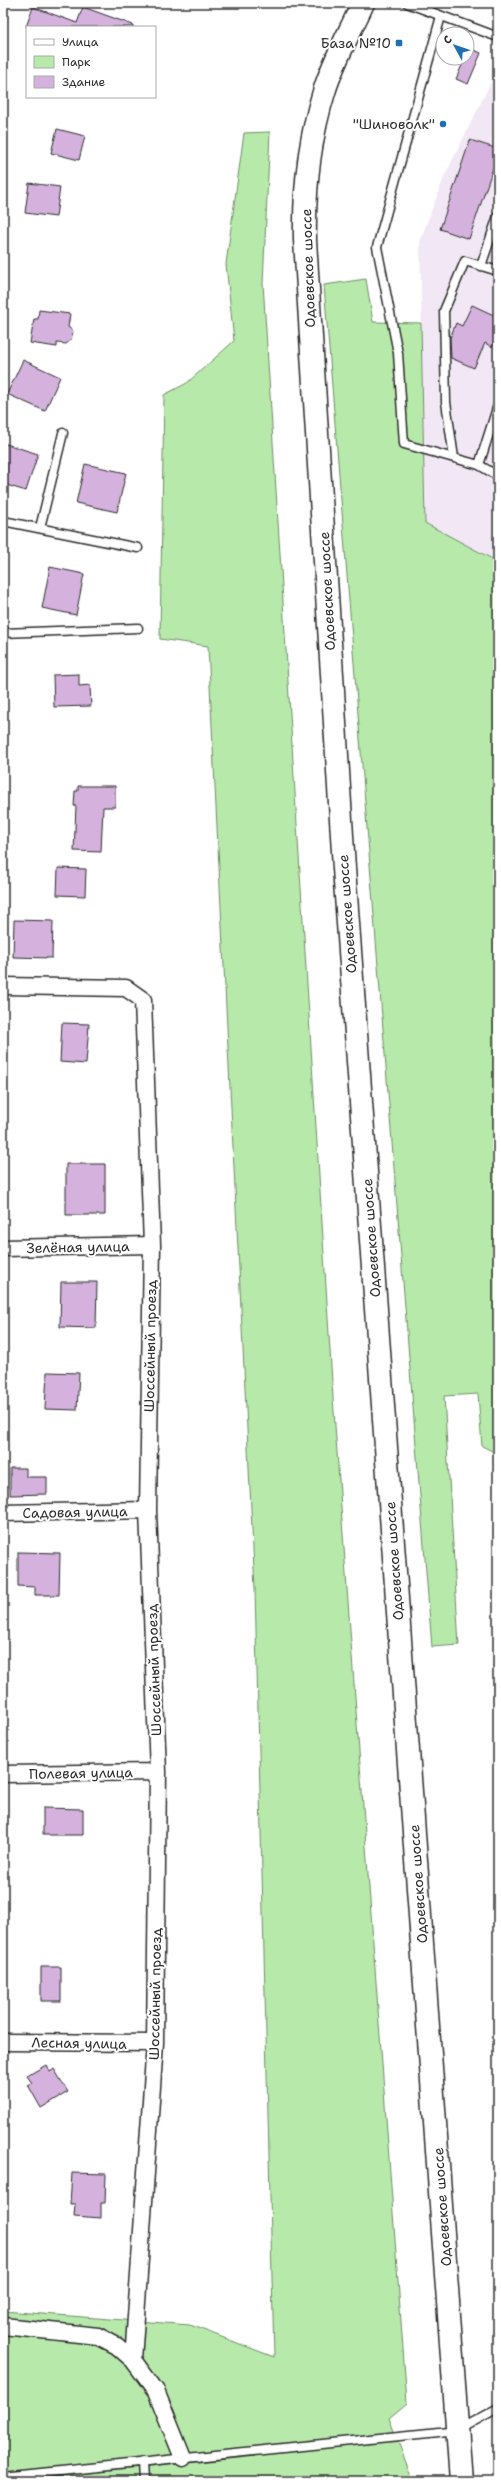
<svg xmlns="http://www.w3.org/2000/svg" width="501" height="2484" font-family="'Shantell Sans',sans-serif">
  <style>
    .built { fill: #f2e8f5 }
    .green { fill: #b7eaaa; stroke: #718a6a }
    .building { fill: #d4b2dd; stroke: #2b2b2b }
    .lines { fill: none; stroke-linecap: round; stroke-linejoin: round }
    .lane-casing { stroke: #2b2b2b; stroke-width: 11 }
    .street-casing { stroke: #2b2b2b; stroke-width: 19 }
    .primary-casing { stroke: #2b2b2b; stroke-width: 25 }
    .lane { stroke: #fff; stroke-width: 8 }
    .street { stroke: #fff; stroke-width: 16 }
    .primary { stroke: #fff; stroke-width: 22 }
    .poi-dot { fill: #1f6fb2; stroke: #fff; stroke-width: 1.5 }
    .labels { text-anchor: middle; stroke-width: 4; stroke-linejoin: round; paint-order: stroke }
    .poi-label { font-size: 14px; fill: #2b2b2b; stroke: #fff; text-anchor: end }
    .street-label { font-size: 14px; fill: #2b2b2b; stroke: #fff }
  </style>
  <rect width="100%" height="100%" fill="#fff"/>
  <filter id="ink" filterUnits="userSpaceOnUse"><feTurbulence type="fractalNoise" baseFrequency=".025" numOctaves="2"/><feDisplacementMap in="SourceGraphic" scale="8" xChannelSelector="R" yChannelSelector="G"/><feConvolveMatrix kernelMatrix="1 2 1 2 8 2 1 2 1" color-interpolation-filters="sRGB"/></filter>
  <g filter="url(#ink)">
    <path class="built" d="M498 68V562L425 523 420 241 444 177Z"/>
    <path class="green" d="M270 132 263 283 333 1398 407 2403 389 2418 413 2481H3V2311L190 2325 274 2357 255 1589 208 646 160 639 164 395 187 383 234 341 226 264 244 133Z
      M366 279 373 322 421 323 425 523 498 562V1454L482 1446 478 1394 444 1396 459 1645 432 1647 324 285Z"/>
    <path class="building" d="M33 7 77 23 83 7 133 25V27H26Z
      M469 48 481 53 468 84 456 79 465 58H467Z
      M57 129 85 136 79 160 51 153Z
      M470 140 498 149V153L469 239 440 229Z
      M29 183 60 187 56 217 25 213Z
      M472 305 498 317V334L492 347 485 343 474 368 451 358 450 338 456 323 462 326Z
      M39 310 70 314 68 327 73 331 71 340 66 344 57 343V347L30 343 34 319H38Z
      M23 360 60 377 45 411 7 394Z
      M3 443 38 454 26 491 3 484Z
      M85 464 126 473 117 512 76 503Z
      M50 567 84 574 76 615 42 608Z
      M79 674V686L90 685 91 706 54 707 53 675Z
      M78 786H115V807H103L101 852 74 851 76 806H74L75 791H78Z
      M58 868 86 869 85 896 57 895Z
      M14 920 53 921 52 958 13 957Z
      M62 1023 89 1024 86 1064 60 1062Z
      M66 1164H105V1215H66Z
      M61 1282H97L96 1328 60 1327Z
      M47 1372 79 1373 77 1410 45 1409Z
      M10 1468H26V1477H47V1494L10 1495Z
      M18 1552 60 1553 59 1595H35V1587L18 1586Z
      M43 1808 83 1809V1835H43Z
      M41 1967H61V2001H41Z
      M46 2065 50 2072 54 2069 68 2092 41 2108 28 2085 32 2083 27 2076Z
      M72 2173 106 2174 105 2203H101V2218L74 2216 75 2204H70Z"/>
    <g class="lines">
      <g class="lane-casing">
        <path id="lane" d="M407 3 498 37
          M441 16 377 247 398 353 404 444 479 465 498 476
          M481 266 498 216
          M454 458 446 402 444 311 465 261 498 271
          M479 465 498 405
          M3 521 138 548
          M40 528 63 433
          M3 633 138 628
          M142 2462 143 2481
          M3 2477 458 2430 498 2408"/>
      </g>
      <g class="street-casing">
        <path id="street" d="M3 986 126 988 143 1000 152 1245 148 1510 158 1772 155 2043 133 2360
          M3 1248 152 1245
          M3 1513 148 1510
          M3 1774 158 1772
          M3 2042 155 2043
          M3 2326 98 2336 117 2346 133 2360 156 2391 183 2458"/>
      </g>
      <g class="primary-casing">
        <path id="primary" d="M363 3C350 32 333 62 324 92 309 140 304 190 305 240L344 868 461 2481"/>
      </g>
      <use href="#lane" class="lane"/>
      <use href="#street" class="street"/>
      <use href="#primary" class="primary"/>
    </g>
  </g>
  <g class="poi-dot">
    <rect x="395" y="39" width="8" height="8" rx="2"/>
    <circle cx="443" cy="124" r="4"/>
  </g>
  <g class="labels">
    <g class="poi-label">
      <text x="391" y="48">База №10</text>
      <text x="435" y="129">"Шиноволк"</text>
    </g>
    <g class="street-label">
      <text transform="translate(308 268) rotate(-92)" y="5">Одоевское шоссе</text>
      <text transform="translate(327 591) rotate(-93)" y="5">Одоевское шоссе</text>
      <text transform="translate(347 914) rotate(-94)" y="5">Одоевское шоссе</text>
      <text transform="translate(371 1238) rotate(-94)" y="5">Одоевское шоссе</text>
      <text transform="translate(78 1247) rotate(-1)" y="5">Зелёная улица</text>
      <text transform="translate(150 1346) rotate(-89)" y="5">Шоссейный проезд</text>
      <text transform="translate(75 1512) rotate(-1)" y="5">Садовая улица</text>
      <text transform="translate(394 1561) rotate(-94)" y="5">Одоевское шоссе</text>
      <text transform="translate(154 1670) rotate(-92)" y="5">Шоссейный проезд</text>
      <text transform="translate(81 1773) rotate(-1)" y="5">Полевая улица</text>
      <text transform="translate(418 1884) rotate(-94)" y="5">Одоевское шоссе</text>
      <text transform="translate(155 1994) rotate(-89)" y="5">Шоссейный проезд</text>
      <text transform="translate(79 2043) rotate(1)" y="5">Лесная улица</text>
      <text transform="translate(442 2207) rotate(-94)" y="5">Одоевское шоссе</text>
    </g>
  </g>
  <rect width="501" height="2484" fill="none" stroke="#fff" stroke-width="16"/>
  <rect x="8" y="8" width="485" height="2468" fill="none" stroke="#2b2b2b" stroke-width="1.5" filter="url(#ink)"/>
  <rect x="26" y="26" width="130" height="72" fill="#ffffff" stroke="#aaaaaa"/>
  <rect x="34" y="39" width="20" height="6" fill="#ffffff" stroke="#aaaaaa"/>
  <text x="62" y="46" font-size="12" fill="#2b2b2b">Улица</text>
  <rect x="34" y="56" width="20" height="12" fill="#b7eaaa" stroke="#aaaaaa"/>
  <text x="62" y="66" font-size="12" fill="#2b2b2b">Парк</text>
  <rect x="34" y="76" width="20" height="12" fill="#d4b2dd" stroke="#aaaaaa"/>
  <text x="62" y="86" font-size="12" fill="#2b2b2b">Здание</text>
  <g transform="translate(455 46) rotate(310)"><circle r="19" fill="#ffffff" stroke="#aaaaaa"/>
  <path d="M0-3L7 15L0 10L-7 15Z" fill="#1f6fb2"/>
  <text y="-6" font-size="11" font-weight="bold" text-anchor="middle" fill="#2b2b2b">С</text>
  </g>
</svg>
